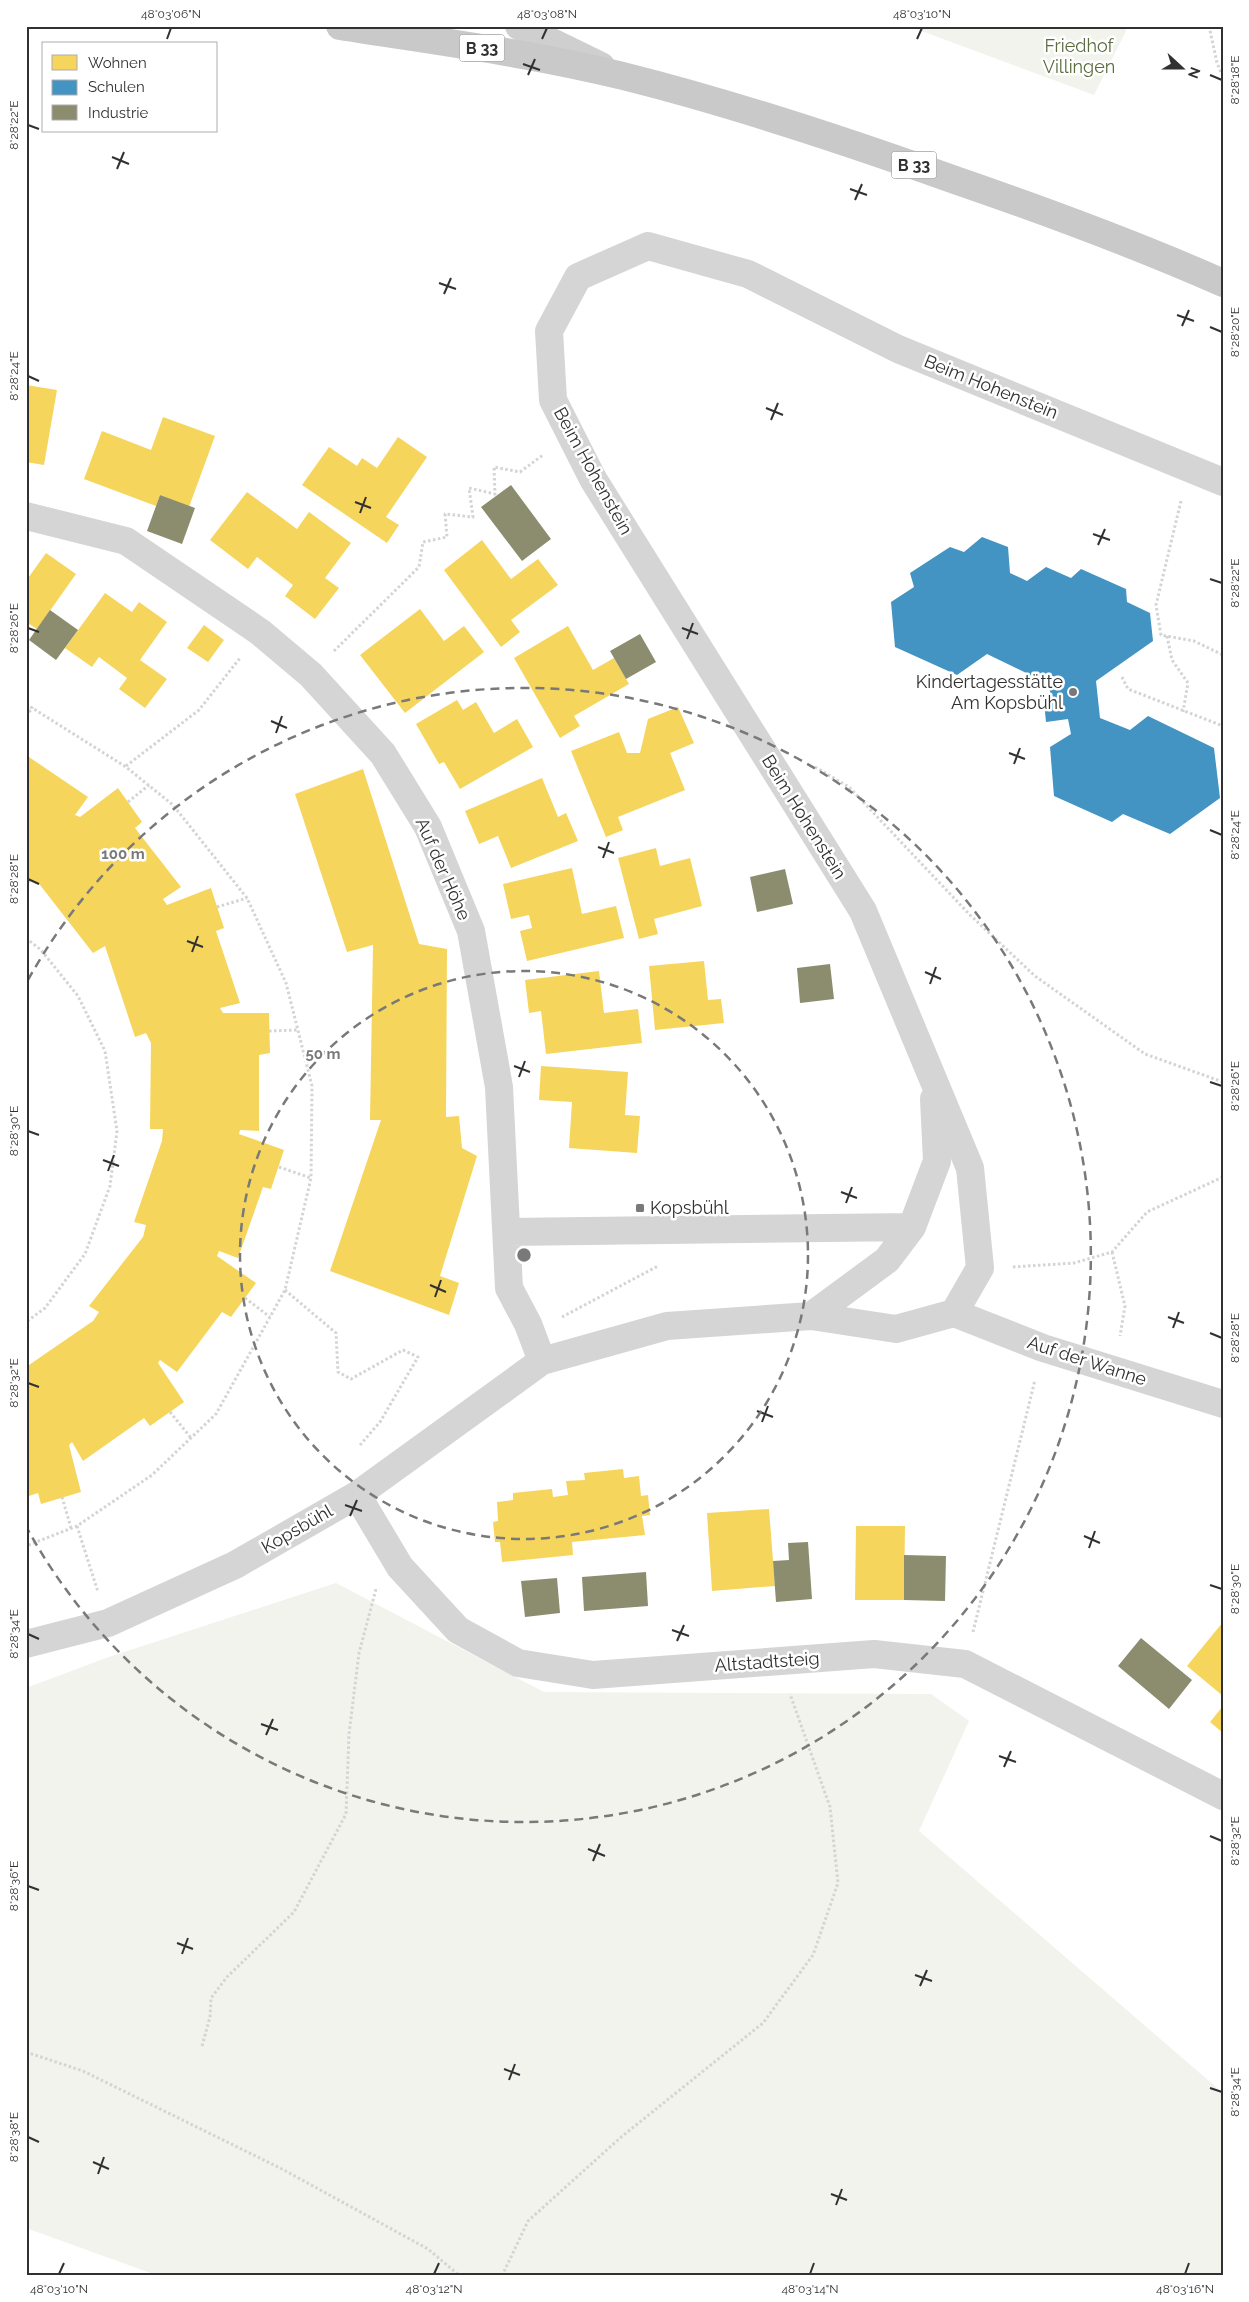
<svg xmlns="http://www.w3.org/2000/svg" width="1249" height="2302" font-family="Raleway,sans-serif">
  <style>
    .green { fill: #f1f3ec }
    .homes { fill: #f6d55c }
    .schools { fill: #4393c3 }
    .industry { fill: #8c8c6e }
    .lines { fill: none; stroke-linecap: round; stroke-linejoin: round }
    .path { stroke: #d4d4d4; stroke-width: 3; stroke-dasharray: 2.5 2.5; stroke-linecap: butt }
    .minor { stroke: #d5d5d5; stroke-width: 28 }
    .secondary { stroke: #cfcfcf; stroke-width: 28 }
    .primary { stroke: #c9c9c9; stroke-width: 28 }
    .ticks { fill: none; stroke: #313131; stroke-width: 2 }
    .ring { fill: none; stroke: #797979; stroke-width: 2.5; stroke-dasharray: 9 6 }
    .poi-dot { fill: #797979; stroke: #fff; stroke-width: 2 }
    .labels { text-anchor: middle; stroke-width: 5; stroke-linejoin: round; paint-order: stroke }
    .shield { fill: #fff; stroke: #6f6f6f; stroke-width: 1 }
    .shield-label { font-size: 16px; font-weight: bold; fill: #313131 }
    .park-label { font-size: 18px; fill: #5b6c3f; stroke: #fff }
    .street-label { font-size: 18px; fill: #313131; stroke: #fff }
    .poi-label { font-size: 18px; fill: #313131; stroke: #fff; text-anchor: end }
    .centre { fill: #797979; stroke: #fff; stroke-width: 2.5 }
    .ring-label { font-size: 15px; text-anchor: middle; font-weight: bold; fill: #797979; stroke: #fff; stroke-width: 5; stroke-linejoin: round; paint-order: stroke }
    .neatline { fill: none; stroke: #313131; stroke-width: 2 }
    .ticks-label { font-size: 12px; text-anchor: middle; fill: #313131 }
  </style>
  <rect width="100%" height="100%" fill="#fff"/>
  <path class="green" d="M908 26H1124L1126 31 1094 95Z
    M336 1583 544 1692 931 1694 969 1721 919 1831 1223 2093V2276H159L26 2228V1688L106 1658Z"/>
  <path class="homes" d="M26 385 57 390 44 465 26 462Z
    M163 417 215 436 189 507 160 495 156 506 84 479 102 431 151 450Z
    M398 437 427 457 386 517 399 525 387 543 302 485 329 447 357 466 362 458 377 468Z
    M247 492 297 529 309 512 351 543 325 578 339 588 315 619 285 596 293 585 257 557 248 569 210 540Z
    M482 540 511 579 538 559 558 585 511 620 520 632 501 647 444 570Z
    M46 553 76 574 37 629 26 622V581Z
    M105 593 132 612 139 602 167 622 140 660 167 679 145 708 119 689 127 678 99 657 92 667 65 648Z
    M420 609 444 641 464 626 484 652 405 713 360 655Z
    M204 625 224 640 208 662 187 648Z
    M568 626 593 670 614 658 629 684 574 716 580 726 560 738 514 658Z
    M457 700 463 710 476 702 494 733 517 719 533 747 460 789 444 762 439 764 416 724Z
    M678 707 694 743 670 753 685 790 618 817 623 830 606 837 571 751 619 732 627 753H640L648 719Z
    M26 755 88 797 75 815 80 817 118 788 142 822 135 828 181 887 163 899 167 905 211 888 224 928 216 931 240 1003 220 1008 223 1013H269L270 1053 259 1055V1131L240 1130 239 1134 284 1150 271 1189 263 1187 238 1258 219 1251 217 1256 256 1283 231 1317 222 1312 177 1372 160 1360 158 1363 184 1402 150 1426 144 1418 83 1461 72 1442 69 1445 81 1492 41 1504 38 1493 26 1497V1382L29 1380 26 1375V1367L93 1321 99 1312 89 1306 143 1237 146 1225 134 1222 162 1141 163 1129H150L151 1043 146 1033 135 1037 105 946 93 953 40 885 31 880 26 888Z
    M363 769 419 944 447 949 446 1117 459 1116 462 1148 477 1156 440 1276 459 1283 449 1315 330 1271 381 1120H370L373 945 347 952 295 794Z
    M542 778 558 817 566 813 578 841 511 868 498 836 479 844 465 811Z
    M656 848 660 866 690 858 702 906 654 919 658 934 639 939 618 858Z
    M572 868 582 914 616 906 624 938 527 961 520 931 532 928 529 915 511 919 503 884Z
    M704 961 708 1000 721 999 724 1023 655 1030 649 966Z
    M599 971 604 1013 638 1009 642 1043 546 1054 541 1011 529 1013 525 980Z
    M541 1066 628 1072 625 1115 640 1116 637 1153 569 1148 572 1102 539 1100Z
    M623 1469 624 1478 639 1476 641 1496 648 1495 650 1515 642 1516 645 1535 572 1542 573 1555 502 1562 500 1542H495L493 1522 498 1521 497 1502 513 1500V1493L552 1489 553 1497 568 1495 566 1481 585 1480 584 1473Z
    M769 1509 775 1586 712 1591 707 1513Z
    M856 1526H905L904 1600H855Z
    M1223 1622V1696L1187 1666Z
    M1223 1706V1733L1210 1722Z"/>
  <path class="schools" d="M982 537 1008 547 1010 573 1027 581 1046 567 1071 578 1081 569 1126 589 1127 602 1150 613 1153 641 1096 681 1100 718 1130 730 1148 716 1214 748 1220 798 1170 834 1123 814 1112 822 1054 796 1050 747 1071 734 1068 719 1046 722 1044 702 1051 700 1049 684 987 654 957 675 895 647 891 602 914 587 910 573 950 547 964 552Z"/>
  <path class="industry" d="M511 485 551 539 522 561 481 507Z
    M160 495 195 508 182 544 147 531Z
    M50 610 78 630 56 660 29 640Z
    M640 634 656 662 626 679 610 651Z
    M785 869 793 904 757 912 750 877Z
    M830 964 834 999 800 1003 797 968Z
    M808 1542 812 1599 776 1602 773 1561 789 1560 788 1543Z
    M904 1555 946 1556 945 1601 904 1600Z
    M646 1572 648 1606 584 1611 582 1577Z
    M557 1578 560 1613 525 1617 521 1581Z
    M1141 1638 1192 1680 1169 1709 1118 1666Z"/>
  <g class="lines">
    <path class="path" d="M1209 26 1217 63 1223 77
      M1181 501 1156 605 1161 635 1194 641 1223 655
      M1167 636 1172 660 1188 683 1183 712
      M334 651 419 567 423 542 447 537 445 514 473 517 469 488 495 494 494 467 520 472 543 455
      M1122 677 1128 689 1223 726
      M26 704 126 767 173 805 247 898 286 983 312 1086 311 1178 285 1290 216 1414 152 1475 77 1526 26 1546
      M26 716 33 707
      M126 766 199 710 240 658
      M815 767 849 787 970 915 1035 976 1145 1054 1223 1082
      M128 802 149 785
      M217 907 247 898
      M26 938 41 950 78 996 105 1051 117 1131 110 1186 85 1254 45 1308 26 1322
      M269 1031 297 1030
      M279 1167 311 1178
      M1112 1252 1125 1306 1120 1336
      M1013 1267 1074 1263 1112 1252 1147 1212 1223 1177
      M285 1290 336 1333 338 1372 351 1379 403 1350 418 1357 380 1422 360 1445
      M245 1298 270 1317
      M562 1317 658 1266
      M170 1412 191 1438
      M62 1497 71 1528
      M77 1526 98 1592
      M973 1632 1035 1380
      M202 2046 210 2017 211 1998 227 1977 294 1912 346 1814 349 1734 359 1653 376 1589
      M26 2052 83 2071 282 2169 428 2249 460 2276
      M502 2276 528 2221 620 2138 763 2023 813 1955 838 1883 830 1807 790 1694"/>
    <path class="minor" d="M26 516 126 541 260 632 311 675 383 754 428 827 471 931 499 1087 509 1288 528 1324 542 1361
      M507 1232 912 1227
      M954 1313 980 1268 970 1168 863 911 593 479 553 400 549 331 578 277 648 246 748 274 898 349 1223 482
      M954 1313 1043 1348 1223 1404
      M811 1316 887 1260 912 1227 937 1161 934 1099
      M357 1495 400 1567 458 1630 518 1663 593 1675 874 1654 965 1664 1223 1796
      M26 1644 108 1623 235 1565 357 1495 542 1361 667 1326 811 1316 896 1329 954 1313"/>
    <path class="secondary" d="M519 26 601 66"/>
    <path class="primary" d="M340 26C434 41 530 53 623 76 735 104 846 141 955 180 1045 211 1135 244 1223 283"/>
  </g>
  <path class="ticks" d="M167 39 171 28M542 39 547 28M917 39 922 28M523 64 540 70M528 75 535 59M1210 75 1222 80M28 125 39 129M112 157 129 164M117 169 124 152M850 189 867 195M855 200 862 184M439 283 456 289M444 294 451 278M1177 315 1194 321M1182 326 1189 310M1210 327 1222 332M28 376 39 381M766 408 783 415M771 420 778 403M355 502 371 508M360 513 366 497M1093 534 1110 540M1098 545 1105 529M1210 579 1222 583M28 628 39 632M682 628 698 634M687 639 693 623M271 721 287 728M276 733 282 716M1009 753 1025 759M1014 764 1020 748M1210 830 1222 835M598 847 614 853M603 858 609 842M28 879 39 884M187 941 203 947M192 952 198 936M925 972 941 979M930 984 936 967M514 1066 530 1072M519 1077 525 1061M1210 1082 1222 1086M28 1131 39 1135M103 1160 119 1166M108 1171 114 1155M841 1192 857 1198M846 1203 852 1187M430 1285 446 1292M435 1297 441 1280M1168 1317 1184 1323M1173 1328 1179 1312M1210 1333 1222 1338M28 1383 39 1387M757 1411 773 1417M762 1422 768 1406M345 1505 362 1511M350 1516 357 1500M1084 1536 1100 1543M1089 1548 1095 1531M1210 1585 1222 1589M672 1630 689 1636M28 1634 39 1639M677 1641 684 1625M261 1724 278 1730M266 1735 273 1719M999 1756 1016 1762M1004 1767 1011 1751M1210 1836 1222 1841M588 1849 605 1856M593 1861 600 1844M28 1886 39 1890M177 1943 193 1949M182 1954 188 1938M915 1975 932 1981M920 1986 927 1970M504 2069 520 2075M509 2080 515 2064M1210 2088 1222 2092M28 2137 39 2142M93 2162 109 2169M98 2174 104 2157M831 2194 847 2200M836 2205 842 2189M59 2274 64 2263M434 2274 439 2263M810 2274 814 2263M1185 2274 1189 2263"/>
  <g class="ring">
    <circle cx="524" cy="1255" r="284"/>
    <path d="M28 980A567 567 0 1 1 28 1530"/>
  </g>
  <g class="poi-dot">
    <circle cx="1073" cy="692" r="5"/>
    <rect x="635" y="1203" width="10" height="10" rx="2.5"/>
  </g>
  <g class="labels">
    <g class="shield">
      <rect x="459.5" y="34.5" width="45" height="27" rx="4"/>
      <rect x="891.5" y="151.5" width="45" height="27" rx="4"/>
    </g>
    <g class="shield-label">
      <text x="482" y="54">B 33</text>
      <text x="914" y="171">B 33</text>
    </g>
    <g class="park-label">
      <text x="1079" y="52">Friedhof<tspan x="1079" dy="21">Villingen</tspan></text>
    </g>
    <g class="street-label">
      <text transform="translate(991 387) rotate(22)" y="6">Beim Hohenstein</text>
      <text transform="translate(593 471) rotate(61)" y="6">Beim Hohenstein</text>
      <text transform="translate(804 817) rotate(58)" y="6">Beim Hohenstein</text>
      <text transform="translate(443 869) rotate(66)" y="6">Auf der Höhe</text>
      <text transform="translate(1087 1361) rotate(18)" y="6">Auf der Wanne</text>
      <text transform="translate(297 1529) rotate(-30)" y="6">Kopsbühl</text>
      <text transform="translate(767 1662) rotate(-4)" y="6">Altstadtsteig</text>
    </g>
    <g class="poi-label">
      <text x="1063" y="688">Kindertagesstätte<tspan x="1063" dy="21">Am Kopsbühl</tspan></text>
      <text x="650" y="1214" text-anchor="start">Kopsbühl</text>
    </g>
  </g>
  <circle cx="524" cy="1255" r="8" class="centre"/>
  <g class="ring-label">
    <text x="123" y="859">100 m</text>
    <text x="323" y="1059">50 m</text>
  </g>
  <rect width="1249" height="2302" fill="none" stroke="#ffffff" stroke-width="55"/>
  <rect x="42" y="42" width="175" height="90" fill="#ffffff" stroke="#adadad"/>
  <rect x="52" y="55" width="25" height="15" fill="#f6d55c" stroke="#adadad"/>
  <text x="88" y="68" font-size="15" fill="#313131">Wohnen</text>
  <rect x="52" y="80" width="25" height="15" fill="#4393c3" stroke="#adadad"/>
  <text x="88" y="92" font-size="15" fill="#313131">Schulen</text>
  <rect x="52" y="105" width="25" height="15" fill="#8c8c6e" stroke="#adadad"/>
  <text x="88" y="118" font-size="15" fill="#313131">Industrie</text>
  <g transform="translate(1182 68) rotate(111)" stroke="#ffffff" stroke-width="4" paint-order="stroke">
  <path d="M0-4L9 19L0 12L-9 19Z" fill="#313131"/>
  <text y="-8" font-size="14" font-weight="bold" text-anchor="middle" fill="#313131">N</text>
  </g>
  <rect x="28" y="28" width="1194" height="2246" class="neatline"/>
  <g class="ticks-label">
    <text x="171" y="18">48°03'06"N</text>
    <text x="547" y="18">48°03'08"N</text>
    <text x="922" y="18">48°03'10"N</text>
    <text transform="translate(1235 80) rotate(-90)" y="4">8°28'18"E</text>
    <text transform="translate(14 125) rotate(-90)" y="4">8°28'22"E</text>
    <text transform="translate(1235 332) rotate(-90)" y="4">8°28'20"E</text>
    <text transform="translate(14 376) rotate(-90)" y="4">8°28'24"E</text>
    <text transform="translate(1235 583) rotate(-90)" y="4">8°28'22"E</text>
    <text transform="translate(14 628) rotate(-90)" y="4">8°28'26"E</text>
    <text transform="translate(1235 835) rotate(-90)" y="4">8°28'24"E</text>
    <text transform="translate(14 879) rotate(-90)" y="4">8°28'28"E</text>
    <text transform="translate(1235 1086) rotate(-90)" y="4">8°28'26"E</text>
    <text transform="translate(14 1131) rotate(-90)" y="4">8°28'30"E</text>
    <text transform="translate(1235 1338) rotate(-90)" y="4">8°28'28"E</text>
    <text transform="translate(14 1383) rotate(-90)" y="4">8°28'32"E</text>
    <text transform="translate(1235 1589) rotate(-90)" y="4">8°28'30"E</text>
    <text transform="translate(14 1634) rotate(-90)" y="4">8°28'34"E</text>
    <text transform="translate(1235 1841) rotate(-90)" y="4">8°28'32"E</text>
    <text transform="translate(14 1886) rotate(-90)" y="4">8°28'36"E</text>
    <text transform="translate(1235 2092) rotate(-90)" y="4">8°28'34"E</text>
    <text transform="translate(14 2137) rotate(-90)" y="4">8°28'38"E</text>
    <text x="59" y="2293">48°03'10"N</text>
    <text x="434" y="2293">48°03'12"N</text>
    <text x="810" y="2293">48°03'14"N</text>
    <text x="1185" y="2293">48°03'16"N</text>
  </g>
</svg>
